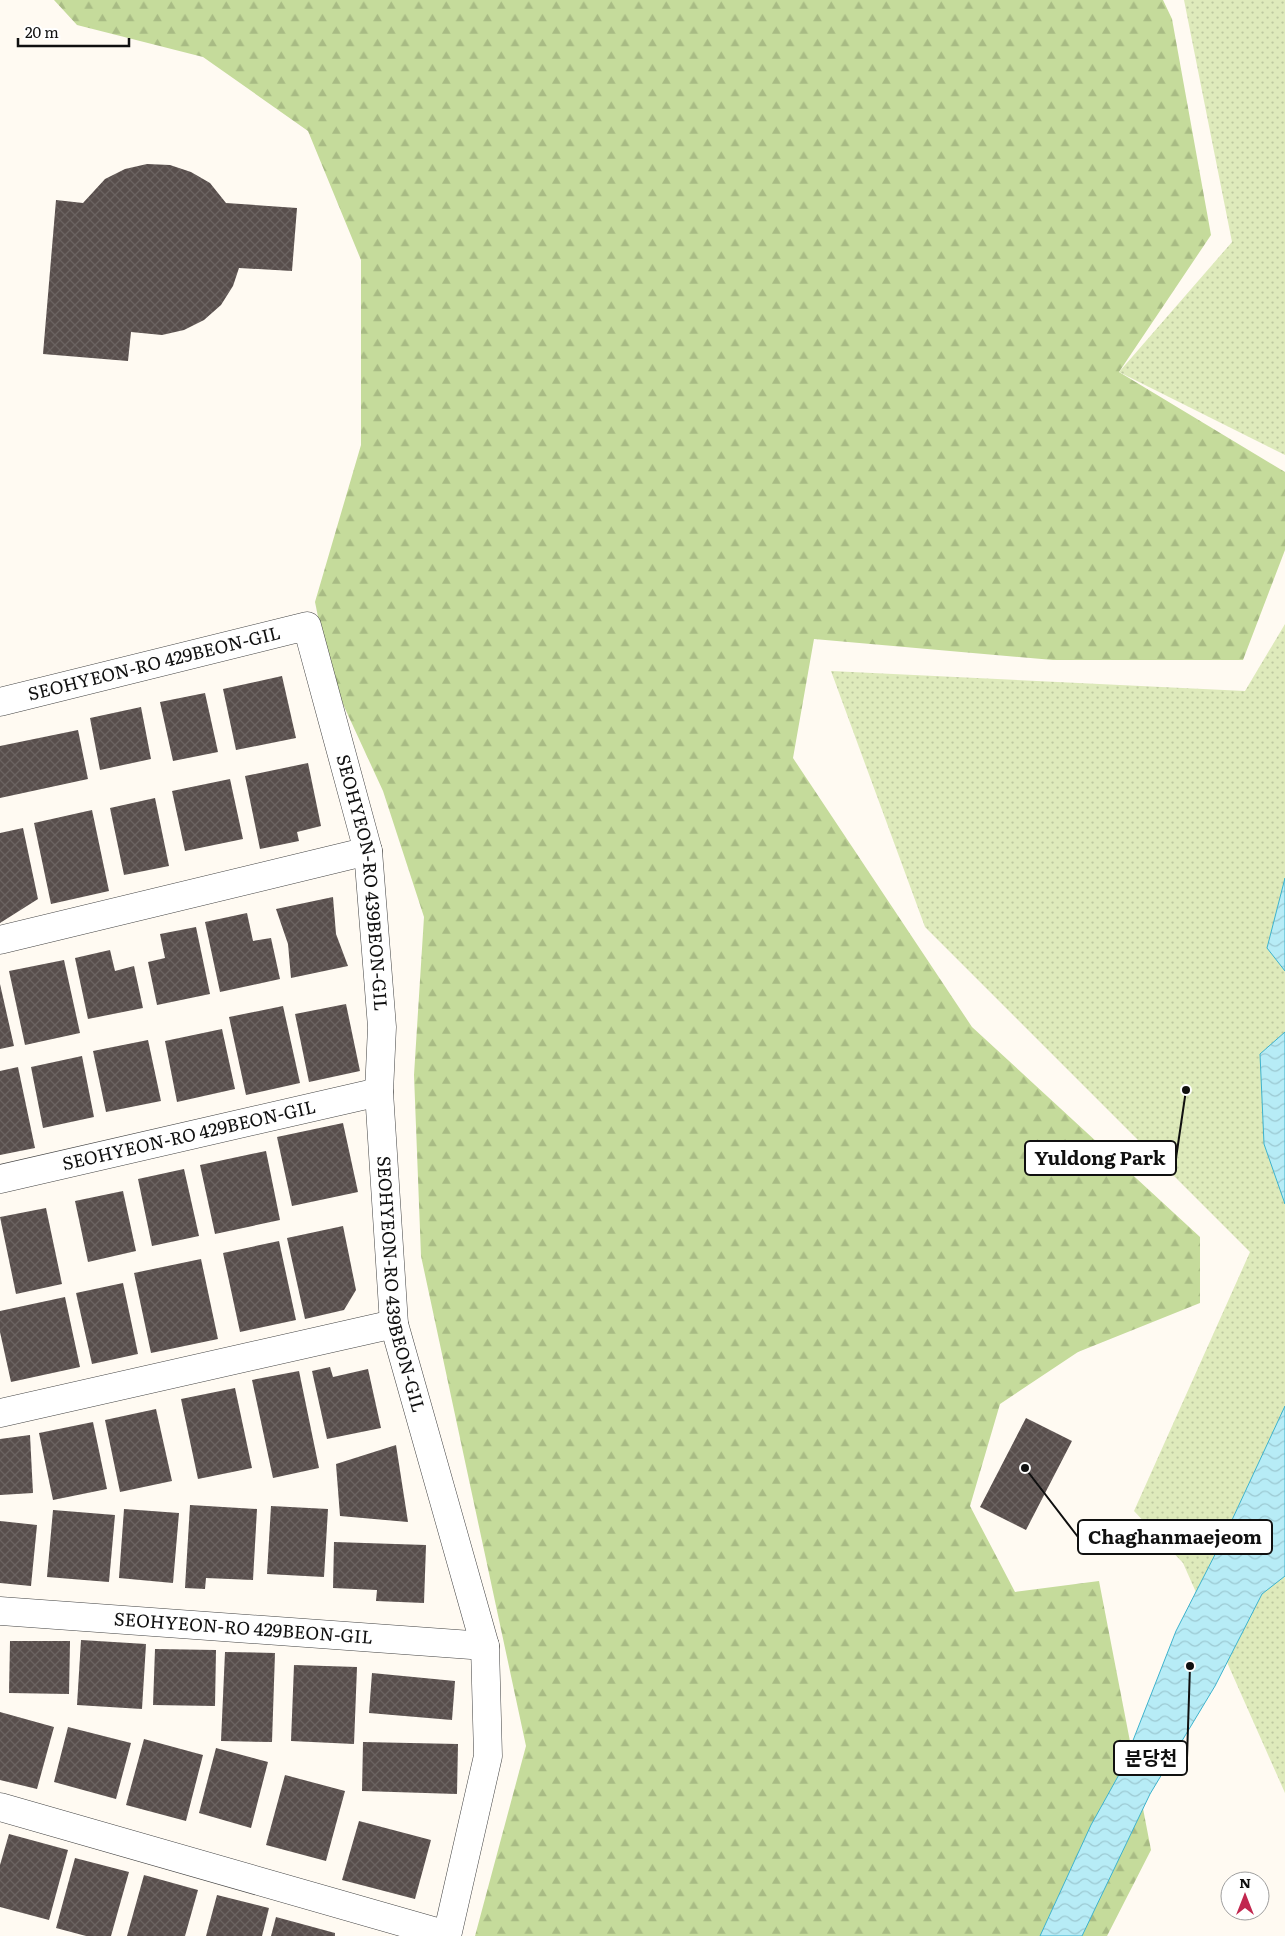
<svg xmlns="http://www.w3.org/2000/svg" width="1285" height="1936" font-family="Literata,'Noto Sans KR',serif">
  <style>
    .forest { fill: url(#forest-firs) }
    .park { fill: url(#park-dots) }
    .water { fill: url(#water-waves); stroke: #3eb3cd }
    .building { fill: url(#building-cross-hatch) }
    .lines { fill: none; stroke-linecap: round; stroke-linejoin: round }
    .street-casing { stroke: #434343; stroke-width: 29 }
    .street { stroke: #fff; stroke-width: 28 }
    .labels { text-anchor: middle; stroke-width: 5; stroke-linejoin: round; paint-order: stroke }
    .street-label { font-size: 18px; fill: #101010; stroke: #fff }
    .leader { fill: none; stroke: #101010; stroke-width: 2 }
    .callout-dot { fill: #101010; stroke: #fff; stroke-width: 2 }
    .callout { fill: #fff; stroke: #101010; stroke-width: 2 }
    .callout-label { font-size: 19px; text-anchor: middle; font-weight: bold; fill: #101010 }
  </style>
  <defs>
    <pattern id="forest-firs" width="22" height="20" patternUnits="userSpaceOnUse" patternTransform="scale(1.25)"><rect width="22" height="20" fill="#c5db9b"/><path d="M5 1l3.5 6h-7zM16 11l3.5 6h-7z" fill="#a8bb84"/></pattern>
    <pattern id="park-dots" width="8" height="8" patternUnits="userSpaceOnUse" patternTransform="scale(1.25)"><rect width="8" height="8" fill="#deeabb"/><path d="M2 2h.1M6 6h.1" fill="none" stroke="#bdc8a0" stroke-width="1.8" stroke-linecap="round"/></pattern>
    <pattern id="water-waves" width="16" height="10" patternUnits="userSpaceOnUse" patternTransform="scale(1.25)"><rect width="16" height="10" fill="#b7ecf6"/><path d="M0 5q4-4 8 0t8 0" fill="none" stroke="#9cc9d2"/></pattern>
    <pattern id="building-cross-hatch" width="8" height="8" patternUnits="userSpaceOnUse" patternTransform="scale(1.25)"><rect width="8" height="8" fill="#584e4c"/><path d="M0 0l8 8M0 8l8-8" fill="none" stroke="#6b6361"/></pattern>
  </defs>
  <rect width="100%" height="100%" fill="#fffaf2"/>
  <path class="forest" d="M54 0H1163L1172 19 1211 235 1119 372 1285 472V550L1243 660H1053L814 639 793 758 972 1027 1200 1237V1303L1078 1352 1000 1404 970 1506 1015 1592 1099 1581 1151 1850 1107 1936H475L526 1746 421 1256 414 1075 424 917 383 791 330 676 315 602 361 445V260L308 131 203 57 77 25Z"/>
  <path class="park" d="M1184 0H1285V455L1119 372 1232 242Z
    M1285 624V1793L1183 1563 1134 1511 1250 1252 925 927 831 671 1245 691Z"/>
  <path class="water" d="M1285 878V971L1267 948Z
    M1285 1032V1204L1264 1144 1260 1054Z
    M1285 1406V1576L1262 1594 1215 1686 1150 1794 1082 1936H1040L1091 1825 1121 1771 1176 1631 1225 1535Z"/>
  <path class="building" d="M147 164 170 165 191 172 210 183 226 203 297 208 292 271 239 268 233 286 221 305 204 320 184 330 162 335 131 332 128 361 43 354 56 200 83 203 105 179 125 169Z
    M282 676 296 738 236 750 223 689Z
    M205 693 218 752 173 761 160 702Z
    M141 707 151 759 100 770 90 718Z
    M78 730 88 779 0 798V746Z
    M308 763 321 826 297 832 299 841 260 849 245 776Z
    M230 779 243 839 185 851 172 791Z
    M155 798 169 866 124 875 110 808Z
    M92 810 109 891 51 904 34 823Z
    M23 828 38 899 0 923V833Z
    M333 897 336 934 348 966 291 978 288 944 276 909Z
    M247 913 253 941 271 938 280 979 220 992 205 922Z
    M196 927 210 994 157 1005 148 962 165 958 160 934Z
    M110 950 115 971 134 966 143 1008 88 1019 75 958Z
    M64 960 80 1033 25 1045 9 971Z
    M0 984 14 1046 0 1049Z
    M346 1004 360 1071 309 1082 295 1014Z
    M283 1006 300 1083 246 1095 229 1017Z
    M222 1029 235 1089 177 1102 165 1041Z
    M148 1040 161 1101 106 1112 93 1051Z
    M82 1056 94 1117 43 1128 31 1067Z
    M18 1067 35 1148 0 1155V1071Z
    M343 1123 358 1192 292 1206 277 1137Z
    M266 1151 280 1220 215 1234 200 1165Z
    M184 1169 199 1236 152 1246 138 1179Z
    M123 1191 136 1251 88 1262 75 1201Z
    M46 1208 62 1284 16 1294 0 1217Z
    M343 1226 356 1290 344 1310 305 1319 287 1238Z
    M279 1241 296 1320 240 1332 223 1253Z
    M201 1259 218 1339 151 1353 134 1273Z
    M123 1283 138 1354 92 1364 76 1293Z
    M65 1297 80 1367 11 1382 0 1332V1311Z
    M330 1367 333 1377 368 1369 381 1428 327 1439 312 1371Z
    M299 1371 319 1468 273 1478 252 1380Z
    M235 1388 252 1468 198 1479 181 1399Z
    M156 1409 172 1481 120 1492 105 1420Z
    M1026 1418 1072 1441 1026 1530 980 1507Z
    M93 1422 107 1489 53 1500 39 1433Z
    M30 1435 33 1493 0 1495V1439Z
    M396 1445 408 1522 340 1516 336 1464Z
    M190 1505 257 1509 253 1580 206 1578 205 1589 185 1588Z
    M271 1506 328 1509 324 1577 267 1574Z
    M124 1509 179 1513 173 1583 119 1578Z
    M53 1510 115 1515 109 1582 47 1577Z
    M0 1521 37 1525 31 1586 0 1583Z
    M334 1542 426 1545 424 1603 376 1601 377 1590 333 1588Z
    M81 1640 146 1644 142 1709 77 1705Z
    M10 1641H70L69 1694 9 1693Z
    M155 1649 216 1650 215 1706 153 1705Z
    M225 1652 275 1653 272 1742 221 1741Z
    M294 1665 357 1667 354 1744 291 1741Z
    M372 1673 455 1681 452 1720 369 1713Z
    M0 1712 54 1727 37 1789 0 1780Z
    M68 1727 131 1743 116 1799 54 1782Z
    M144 1739 203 1755 186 1821 126 1805Z
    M363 1742 458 1744 457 1794 362 1791Z
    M216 1748 268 1762 251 1828 199 1813Z
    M285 1775 345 1791 326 1861 266 1845Z
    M359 1821 431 1840 415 1899 342 1880Z
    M9 1834 68 1850 49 1920 0 1907V1865Z
    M75 1858 129 1872 111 1936H86L56 1928Z
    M144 1875 198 1890 185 1936H127Z
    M217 1895 269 1908 262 1936H206Z
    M276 1917 335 1933V1936H271Z"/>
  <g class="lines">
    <g class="street-casing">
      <g id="street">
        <path id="s1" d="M0 702 307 626 368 851 382 1027 379 1092 394 1324 485 1646 488 1756 447 1936"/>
        <path d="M0 940 368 851"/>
        <path id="s2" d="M0 1179 379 1092"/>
        <path d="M0 1413 394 1324"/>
        <path id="s3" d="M0 1611 485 1646"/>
        <path d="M0 1807 447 1935"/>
      </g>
    </g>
    <use href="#street" class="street"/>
  </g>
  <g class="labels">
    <g class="street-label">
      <text dy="6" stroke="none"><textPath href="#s1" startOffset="159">SEOHYEON-RO 429BEON-GIL</textPath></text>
      <text dy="6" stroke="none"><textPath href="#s1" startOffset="580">SEOHYEON-RO 439BEON-GIL</textPath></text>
      <text dy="6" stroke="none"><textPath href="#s2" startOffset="194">SEOHYEON-RO 429BEON-GIL</textPath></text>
      <text dy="6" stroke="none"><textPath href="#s1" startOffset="985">SEOHYEON-RO 439BEON-GIL</textPath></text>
      <text dy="6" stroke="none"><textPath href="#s3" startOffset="244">SEOHYEON-RO 429BEON-GIL</textPath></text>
    </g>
  </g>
  <path class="leader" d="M1186 1090L1176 1158M1025 1468L1078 1537M1190 1666L1187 1758"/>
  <g class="callout-dot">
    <circle cx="1186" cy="1090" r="5"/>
    <circle cx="1025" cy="1468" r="5"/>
    <circle cx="1190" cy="1666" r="5"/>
  </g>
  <g class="callout">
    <rect x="1025" y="1141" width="151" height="34" rx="5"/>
    <rect x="1078" y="1520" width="194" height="34" rx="5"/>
    <rect x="1114" y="1741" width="73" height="34" rx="5"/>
  </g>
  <g class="callout-label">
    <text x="1100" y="1165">Yuldong Park</text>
    <text x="1175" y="1544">Chaghanmaejeom</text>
    <text x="1151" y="1765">분당천</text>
  </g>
  <g transform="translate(1245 1896)"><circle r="24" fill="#ffffff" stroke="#9f9f9f"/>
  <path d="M0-4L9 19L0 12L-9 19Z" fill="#c1274f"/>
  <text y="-8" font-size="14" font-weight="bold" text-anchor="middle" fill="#101010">N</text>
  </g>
  <path d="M18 38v8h111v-8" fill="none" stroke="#101010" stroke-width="2.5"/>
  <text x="25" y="38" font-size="15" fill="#101010" stroke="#ffffff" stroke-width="4" paint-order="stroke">20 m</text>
</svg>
